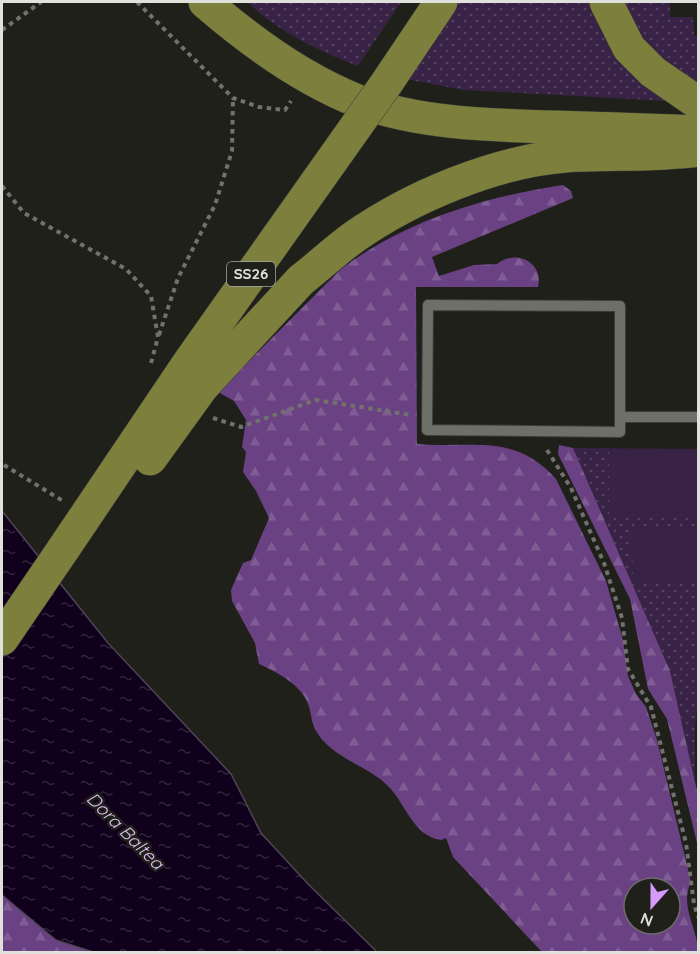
<svg xmlns="http://www.w3.org/2000/svg" width="700" height="954" font-family="Quicksand,sans-serif">
  <style>
    .grass { fill: url(#grass-dots) }
    .forest { fill: url(#forest-firs); fill-rule: evenodd }
    .pitch { fill: #382246 }
    .water { fill: url(#water-ripples); stroke: #4e4455; stroke-width: 1.5 }
    .lines { fill: none; stroke-linecap: round; stroke-linejoin: round }
    .lane-casing { stroke: #3d3e3a; stroke-width: 12 }
    .primary-casing { stroke: #3d3e3a; stroke-width: 34 }
    .path { stroke: #71726d; stroke-width: 4; stroke-dasharray: 4.5 4.5; stroke-linecap: butt }
    .lane { stroke: #6e6f68; stroke-width: 10 }
    .primary { stroke: #7c803c; stroke-width: 33 }
    .primary-bridge-casing { stroke: #3d3e3a; stroke-width: 34; stroke-linecap: butt }
    .primary-bridge { stroke: #7c803c; stroke-width: 33 }
    .labels { text-anchor: middle; stroke-width: 5; stroke-linejoin: round; paint-order: stroke }
    .shield { fill: #20201b; stroke: #a6a7a3; stroke-width: 1.5 }
    .shield-label { font-size: 15px; font-weight: bold; fill: #e0e1dd }
    .water-label { font-size: 18px; font-style: italic; fill: #dfbdf5; stroke: #20201b }
  </style>
  <defs>
    <pattern id="grass-dots" width="8" height="8" patternUnits="userSpaceOnUse" patternTransform="scale(1.5)"><rect width="8" height="8" fill="#382246"/><path d="M2 2h.1M6 6h.1" fill="none" stroke="#544260" stroke-width="1.8" stroke-linecap="round"/></pattern>
    <pattern id="forest-firs" width="22" height="20" patternUnits="userSpaceOnUse" patternTransform="scale(1.5)"><rect width="22" height="20" fill="#6a4183"/><path d="M5 1l3.5 6h-7zM16 11l3.5 6h-7z" fill="#7f5c94"/></pattern>
    <pattern id="water-ripples" width="26" height="14" patternUnits="userSpaceOnUse" patternTransform="scale(1.5)"><rect width="26" height="14" fill="#10001b"/><path d="M2 4q2-2 4 0t4 0M15 11q2-2 4 0t4 0" fill="none" stroke="#32253c"/></pattern>
  </defs>
  <rect width="100%" height="100%" fill="#20201b"/>
  <path class="grass" d="M247 2H401L358 66C317 50 280 33 247 2Z
    M447 2H590C600 45 638 72 669 101L464 90 395 77Z
    M621 2H670V17H693L694 36H698V83C662 66 639 37 621 2Z
    M573 448 698 449V701L695 726V780L670 671Z"/>
  <path class="forest" d="M563 185 571 191 573 198 432 257 439 276 474 265 497 264C515 249 544 262 538 287H416L417 444C472 449 514 432 556 479L606 581 623 640 628 676 636 694 646 707 657 740 691 882C679 906 698 928 698 952H542L453 857 446 838 441 840C413 836 406 804 388 786 367 765 336 760 318 734 311 725 312 714 308 704 302 685 275 671 259 664L255 643 232 601 231 590 243 563 251 560 269 518 256 491 243 472 246 452 242 447 246 420 234 401 218 392 341 269C406 220 484 197 563 185ZM634 888H670V924H634Z
    M559 445 573 448 670 671 698 795V847L667 719 648 689 630 599 558 454Z
    M2 895 56 940 93 952H2Z"/>
  <path class="pitch" d="M698 449V514H609V450Z
    M698 527V582L633 583 632 528Z"/>
  <path class="water" d="M2 511 108 643 231 774 261 833 308 884 377 952H93L56 940 2 895Z"/>
  <g class="lines">
    <g class="lane-casing">
      <path id="lane" d="M428 305 620 306V432L427 430Z
        M620 417H698"/>
    </g>
    <g class="primary-casing">
      <path id="primary" d="M205 2C250 41 302 79 358 101 417 123 485 125 548 127 598 128 648 130 698 132
        M606 2 629 48 653 72 698 103
        M301 280C319 266 336 250 354 237 411 197 496 161 566 156 610 153 654 156 698 150
        M2 639 64 548"/>
    </g>
    <path class="path" d="M137 2 233 98 259 107 285 110 291 101
      M2 30 41 2
      M2 186 24 213 126 269 151 296 158 337 150 367
      M159 335 178 278 215 205 232 151 233 98
      M213 418 241 427 316 400 411 415
      M547 450 571 488 604 563 622 618 628 669 651 707 686 843 694 904 698 917
      M4 465 63 501"/>
    <use href="#lane" class="lane"/>
    <use href="#primary" class="primary"/>
    <g class="primary-bridge-casing">
      <path id="primary-bridge" d="M150 459 202 387 301 280
        M64 548 190 361 386 84 441 2"/>
    </g>
    <use href="#primary-bridge" class="primary-bridge"/>
  </g>
  <g class="labels">
    <rect class="shield" x="227" y="262" width="48" height="24" rx="4.5"/>
    <g class="shield-label">
      <text x="251" y="279">SS26</text>
    </g>
    <g class="water-label">
      <text transform="translate(125 831) rotate(45)" y="6">Dora Baltea</text>
    </g>
  </g>
  <rect width="700" height="954" fill="none" stroke="#e0e1dd" stroke-width="6"/>
  <g transform="translate(652 906) rotate(201)"><circle r="28" fill="#20201b" stroke="#6d6d69" stroke-width="1.5"/>
  <path d="M0-4.5L10 22L0 15L-10 22Z" fill="#d69bfa"/>
  <text y="-9" font-size="16" font-weight="bold" text-anchor="middle" fill="#e0e1dd">N</text>
  </g>
</svg>
